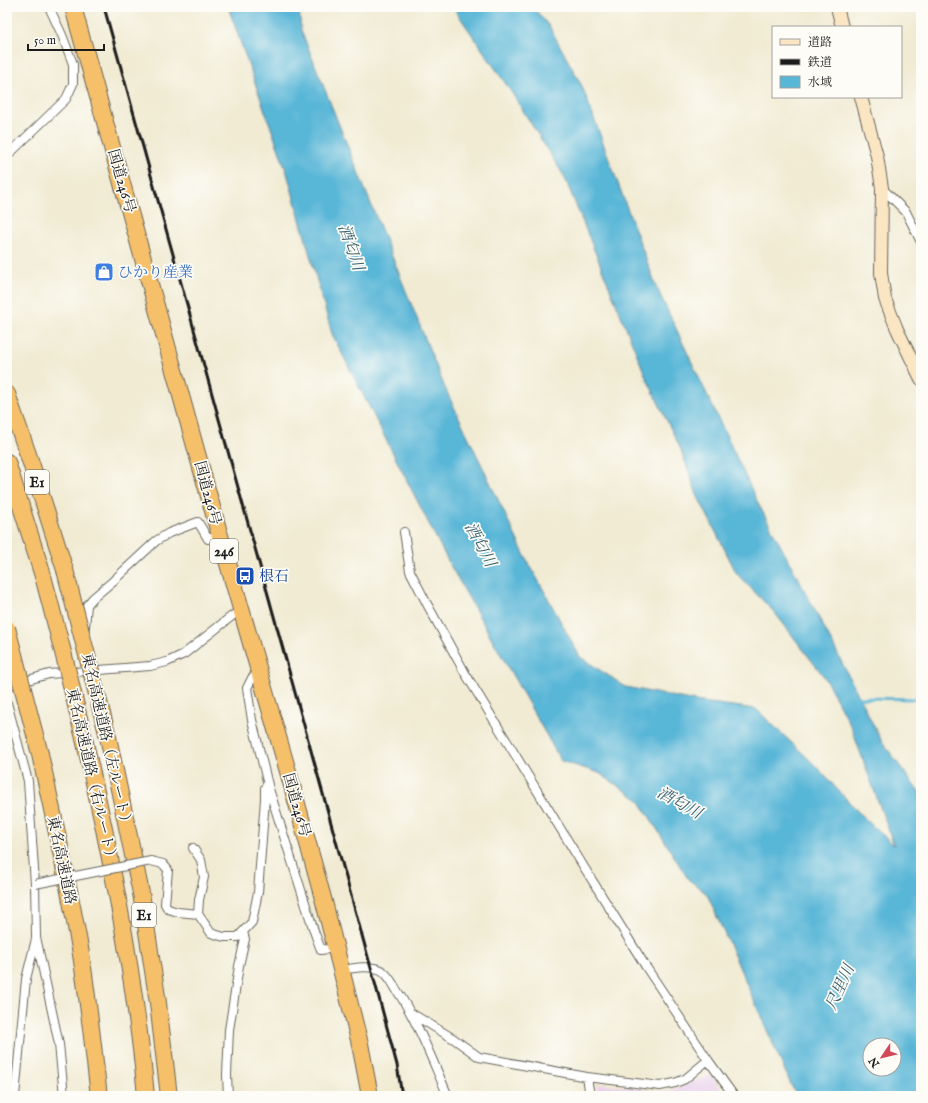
<svg xmlns="http://www.w3.org/2000/svg" width="928" height="1103" font-family="'IM FELL English','Noto Serif JP',serif">
  <style>
    .built { fill: #e9d2ee }
    .water { fill: #58b6d7; stroke: #3a697a; fill-rule: evenodd }
    .lines { fill: none; stroke-linecap: round; stroke-linejoin: round }
    .stream { stroke: #58b6d7; stroke-width: 3 }
    .street-casing { stroke: #67645c; stroke-width: 10 }
    .secondary-casing { stroke: #67645c; stroke-width: 14 }
    .highway-casing { stroke: #67645c; stroke-width: 18 }
    .street { stroke: #fff; stroke-width: 8 }
    .secondary { stroke: #fbe6c4; stroke-width: 12 }
    .highway { stroke: #f6c06b; stroke-width: 16 }
    .rail { stroke: #1c1c1c; stroke-width: 3 }
    .street-bridge-casing { stroke: #67645c; stroke-width: 10; stroke-linecap: butt }
    .highway-bridge-casing { stroke: #67645c; stroke-width: 18; stroke-linecap: butt }
    .street-bridge { stroke: #fff; stroke-width: 8 }
    .highway-bridge { stroke: #f6c06b; stroke-width: 16 }
    .labels { text-anchor: middle; stroke-width: 3.5; stroke-linejoin: round; paint-order: stroke }
    .shield { fill: #fdfcf7; stroke: #605f5e; stroke-width: 1 }
    .shield-label { font-size: 14px; font-weight: bold; fill: #1c1c1c }
    .street-label { font-size: 15px; fill: #1c1c1c; stroke: #fdfcf7 }
    .shop-label { font-size: 15px; fill: #366cbe; stroke: #fdfcf7; text-anchor: start }
    .transit-label { font-size: 15px; fill: #164399; stroke: #fdfcf7; text-anchor: start }
    .water-label { font-size: 16px; font-style: italic; fill: #376170; stroke: #fdfcf7 }
  </style>
  <rect width="100%" height="100%" fill="#fdfcf7"/>
  <filter id="ink" filterUnits="userSpaceOnUse"><feTurbulence type="fractalNoise" baseFrequency=".025" numOctaves="2"/><feDisplacementMap in="SourceGraphic" scale="8" xChannelSelector="R" yChannelSelector="G"/><feConvolveMatrix kernelMatrix="1 2 1 2 8 2 1 2 1" color-interpolation-filters="sRGB"/></filter>
  <filter id="wash" filterUnits="userSpaceOnUse"><feTurbulence type="fractalNoise" baseFrequency=".012" numOctaves="4" result="noise"/><feDisplacementMap in="SourceGraphic" scale="16" xChannelSelector="R" yChannelSelector="G"/><feGaussianBlur stdDeviation="0.9" result="paint"/><feColorMatrix in="noise" values="0 0 0 0 0 0 0 0 0 0 0 0 0 0 0 0 0 1.4 0 .05"/><feComposite in="paint" operator="in"/></filter>
  <g filter="url(#wash)">
    <rect width="100%" height="100%" fill="#f1ebd3"/>
    <path class="built" d="M711 1075 726 1096H601L597 1090V1087L600 1084 667 1092Z"/>
    <path class="water" d="M228 7H299L301 30 445 388 525 556 580 657 626 687 695 701 756 709 813 763 863 817 894 845 851 727 825 678 775 613 737 574 697 495 681 450 646 377 564 176 510 90 453 7H533L549 26 582 86 656 286 759 505 826 631 881 740 921 795V1096H796L707 894 688 879 639 800 599 773 561 761 449 563 332 334 287 173ZM870 1045H894V1069H870Z"/>
    <g class="lines">
      <path class="stream" d="M857 698 921 699"/>
    </g>
  </g>
  <g filter="url(#ink)">
    <g class="lines">
      <g class="street-casing">
        <path id="street" d="M7 156 66 99 73 84V64L62 35 49 7
          M882 188 906 212 921 242
          M404 532 410 571 427 604 465 673 587 872 646 967 708 1060 685 1079 675 1083 660 1086 587 1077 479 1057 454 1039 411 1013
          M85 627 87 605 93 598 113 581 156 541 169 533 198 522 208 539 220 536
          M260 675 252 678 247 688 252 720 269 789 314 931 321 950 336 948
          M7 686 49 674 150 666 167 662 184 654 232 616 241 610
          M7 703 28 781 35 884 36 937 59 1044 64 1096
          M193 848 201 860 204 877 199 900 198 914 211 933 224 937H238L252 922 258 892 265 799V788L267 785
          M151 861 163 864 168 870 165 904 168 909 178 912 198 914
          M342 970C354 968 369 965 381 970 388 974 392 982 396 989 418 1022 432 1060 448 1096
          M708 1060 734 1096
          M587 1077 590 1096
          M15 1096 26 979 36 939
          M228 1096 227 1075 229 1030 239 966 245 939 243 932"/>
      </g>
      <g class="secondary-casing">
        <path id="secondary" d="M837 7 842 27
          M861 97 877 156 882 188 881 273 885 299 897 329 921 379"/>
      </g>
      <g class="highway-casing">
        <path id="highway" d="M73 7 220 536 289 775 324 902 360 1044 370 1096
          M7 394 31 463 65 570
          M7 462 43 576
          M108 737 141 893 158 1003 169 1096
          M85 743C112 859 135 977 146 1096
          M40 754C54 818 68 883 80 948 88 997 93 1047 99 1096"/>
      </g>
      <use href="#street" class="street"/>
      <use href="#secondary" class="secondary"/>
      <use href="#highway" class="highway"/>
      <path class="rail" d="M104 7 270 602 371 968 397 1065 402 1096"/>
      <g class="street-bridge-casing">
        <path id="street-bridge" d="M35 884 151 861"/>
      </g>
      <g class="highway-bridge-casing">
        <path id="highway-bridge" d="M65 570 108 737
          M43 576 65 660 85 743
          M7 628 40 754"/>
      </g>
      <use href="#street-bridge" class="street-bridge"/>
      <use href="#highway-bridge" class="highway-bridge"/>
    </g>
  </g>
  <defs>
    <g id="shop-square" transform="scale(1)"><rect x="-9" y="-9" width="18" height="18" rx="4" fill="#3f7fe0" stroke="#fdfcf7"/><path d="M-5-2.5h2.3a2.7 3.5 0 0 1 5.4 0H5L5.5 6h-11ZM-1.5-2.5h3a1.5 2.3 0 0 0-3 0Z" fill="#fff"/></g>
    <g id="bus-square" transform="scale(1)"><rect x="-9" y="-9" width="18" height="18" rx="4" fill="#1a4fb4" stroke="#fdfcf7"/><path d="M-5-6H5V4H4V6H2V4H-2V6H-4V4H-5ZM-3.5-4V0h7V-4ZM-3.5 1.2v1.5H-2V1.2ZM2 1.2v1.5H3.5V1.2Z" fill="#fff"/></g>
  </defs>
  <g fill-rule="evenodd">
    <use href="#shop-square" x="104" y="272"/>
    <use href="#bus-square" x="245" y="576"/>
  </g>
  <g class="labels">
    <g class="shield">
      <rect x="25" y="470" width="24" height="24" rx="3"/>
      <rect x="210" y="539" width="28" height="24" rx="3"/>
      <rect x="132" y="903" width="24" height="24" rx="3"/>
    </g>
    <g class="shield-label">
      <text x="37" y="487">E1</text>
      <text x="224" y="556">246</text>
      <text x="144" y="920">E1</text>
    </g>
    <g class="street-label">
      <text transform="translate(122 181) rotate(74)" y="5">国道246号</text>
      <text transform="translate(208 493) rotate(75)" y="5">国道246号</text>
      <text transform="translate(107 741) rotate(77)" y="5">東名高速道路（左ルート）</text>
      <text transform="translate(92 776) rotate(77)" y="5">東名高速道路（右ルート）</text>
      <text transform="translate(297 805) rotate(74)" y="5">国道246号</text>
      <text transform="translate(62 860) rotate(78)" y="5">東名高速道路</text>
    </g>
    <g class="shop-label">
      <text x="118" y="277">ひかり産業</text>
    </g>
    <g class="transit-label">
      <text x="259" y="581">根石</text>
    </g>
    <g class="water-label">
      <text transform="translate(352 247) rotate(71)" y="6">酒匂川</text>
      <text transform="translate(481 544) rotate(62)" y="6">酒匂川</text>
      <text transform="translate(680 802) rotate(29)" y="6">酒匂川</text>
      <text transform="translate(839 987) rotate(-66)" y="6">尺里川</text>
    </g>
  </g>
  <rect width="928" height="1103" fill="none" stroke="#fdfcf7" stroke-width="24"/>
  <rect x="772" y="26" width="130" height="72" fill="#fdfcf7" stroke="#a3a29f"/>
  <rect x="780" y="39" width="20" height="6" fill="#fbe6c4" stroke="#a3a29f"/>
  <text x="808" y="46" font-size="12" fill="#1c1c1c">道路</text>
  <rect x="780" y="59" width="20" height="6" fill="#1c1c1c" stroke="#a3a29f"/>
  <text x="808" y="66" font-size="12" fill="#1c1c1c">鉄道</text>
  <rect x="780" y="76" width="20" height="12" fill="#58b6d7" stroke="#a3a29f"/>
  <text x="808" y="86" font-size="12" fill="#1c1c1c">水域</text>
  <g transform="translate(882 1057) rotate(235)"><circle r="19" fill="#fdfcf7" stroke="#a3a29f"/>
  <path d="M0-3L7 15L0 10L-7 15Z" fill="#d1495b"/>
  <text y="-6" font-size="11" font-weight="bold" text-anchor="middle" fill="#1c1c1c">N</text>
  </g>
  <path d="M28 44v6h76v-6" fill="none" stroke="#1c1c1c" stroke-width="2"/>
  <text x="34" y="44" font-size="12" fill="#1c1c1c" stroke="#fdfcf7" stroke-width="3" paint-order="stroke">50 m</text>
</svg>
